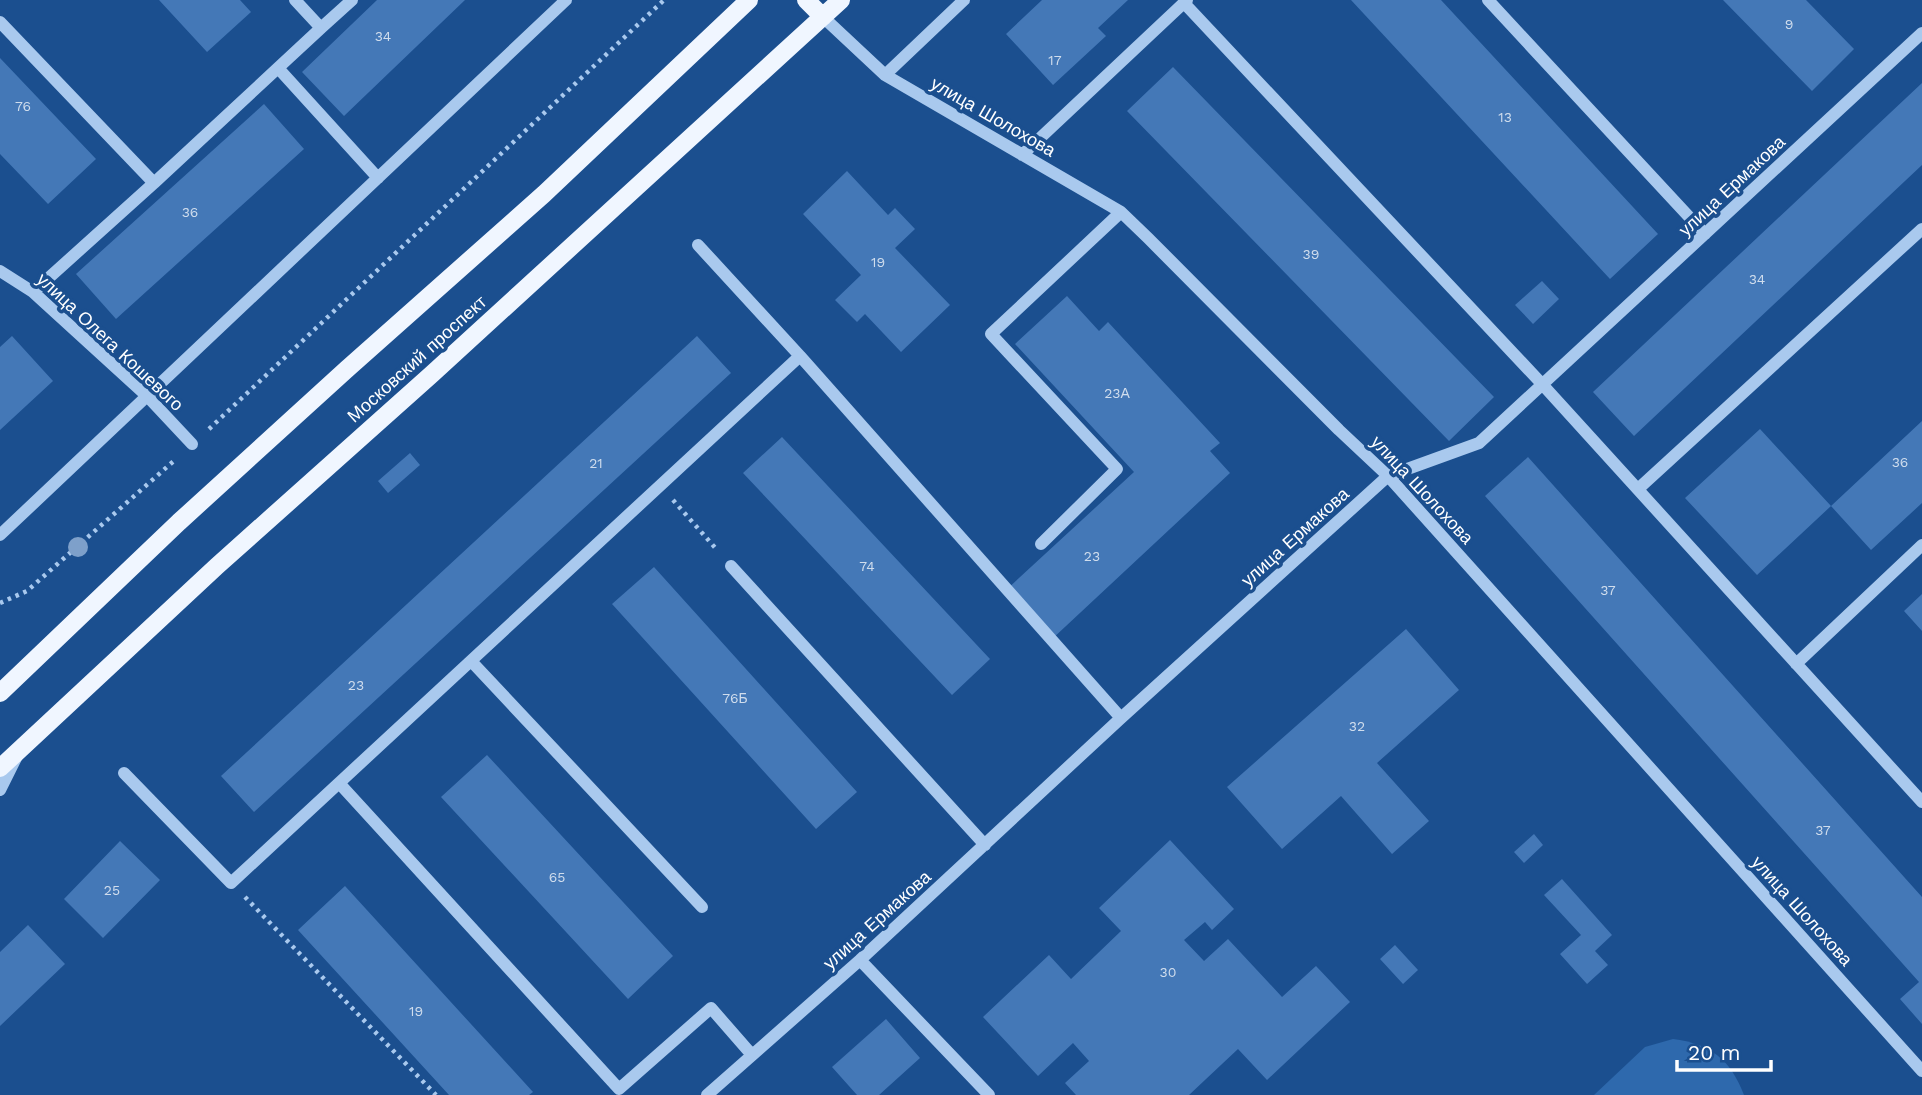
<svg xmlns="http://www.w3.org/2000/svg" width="1922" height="1095" font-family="'Work Sans',sans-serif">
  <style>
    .green { fill: #2e69ad }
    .building { fill: #4478b7 }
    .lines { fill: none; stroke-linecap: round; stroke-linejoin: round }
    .path { stroke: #a9c9ee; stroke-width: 4.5; stroke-dasharray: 3.5 5; stroke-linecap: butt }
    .minor { stroke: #a9c9ee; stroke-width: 12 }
    .major { stroke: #f0f6ff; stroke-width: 18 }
    .tree { fill: #7ea0ca }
    .labels { text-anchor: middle; stroke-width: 7; stroke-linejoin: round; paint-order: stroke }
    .number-label { font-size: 14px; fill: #d0dded }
    .street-label { font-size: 18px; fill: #fff; stroke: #1b4f8f }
  </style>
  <rect width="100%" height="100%" fill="#1b4f8f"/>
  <path class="green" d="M1673 1039C1711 1044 1730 1059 1744 1095H1594L1645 1047Z"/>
  <path class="building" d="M159 0H240L251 12 207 52Z
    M377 0H465L344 116 302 72Z
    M1042 0H1128L1098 28 1106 36 1053 85 1006 34Z
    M1351 0H1441L1658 234 1610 279Z
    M1723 0H1806L1854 49 1812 91Z
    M0 58 96 159 48 204 0 154Z
    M1173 67 1494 397 1449 441 1127 111Z
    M1922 83V165L1634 436 1593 392Z
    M264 104 304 149 116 319 76 274Z
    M847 171 888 215 895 208 915 229 895 248 950 305 901 352 865 314 857 322 835 300 861 275 803 214Z
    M1542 281 1559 299 1533 324 1515 305Z
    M1067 296 1099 331 1108 322 1220 443 1210 451 1230 473 1051 640 1005 591 1134 472 1015 344Z
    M12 336 53 381 0 430V347Z
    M697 336 731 373 254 812 221 776Z
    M1922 421V503L1871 550 1831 506Z
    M1760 429 1831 506 1757 575 1685 498Z
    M782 437 990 659 952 695 743 473Z
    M410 453 420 465 388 493 378 481Z
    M1528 457 1922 897V1024L1900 999 1919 982 1485 496Z
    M654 567 857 792 816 829 612 604Z
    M1922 594V631L1904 611Z
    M1406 629 1459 690 1377 763 1429 821 1392 854 1341 796 1282 849 1227 787Z
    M487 755 673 956 628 999 441 797Z
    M1534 834 1543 845 1524 863 1514 852Z
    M1170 840 1234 909 1212 930 1205 922 1184 940 1204 961 1228 939 1282 997 1316 966 1350 1002 1267 1080 1238 1049 1189 1095H1076L1065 1083 1089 1061 1073 1043 1038 1076 983 1017 1049 955 1071 979 1121 931 1099 908Z
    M120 841 160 880 103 938 64 899Z
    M1562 879 1612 935 1595 951 1608 965 1587 984 1560 954 1581 935 1544 895Z
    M345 886 533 1092 529 1095H449L298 930Z
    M28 925 65 964 0 1026V952Z
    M1395 945 1418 970 1403 984 1380 959Z
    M886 1019 920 1058 879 1095H857L832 1067Z"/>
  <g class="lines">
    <path class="path" d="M209 429 664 0
      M673 500 718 551
      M0 603 27 591 176 459
      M245 897 436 1095"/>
    <path class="minor" d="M1488 0 1705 234
      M1184 3 1542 384 1922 802
      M823 17 885 75 1121 212 1148 238 1339 430 1388 476 1922 1071
      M0 22 154 183 321 28 295 0
      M321 28 352 0
      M278 68 378 178
      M885 75 964 0
      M1022 155 1187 0
      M0 271 33 292 147 396 192 444
      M33 292 154 183
      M800 356 1121 718
      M1638 489 1922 229
      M0 535 566 0
      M1041 544 1117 469 991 334 1121 212
      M731 566 985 845
      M471 661 702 907
      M1796 664 1922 545
      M124 773 231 883 800 356 698 245
      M339 783 619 1089 711 1008 752 1055
      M0 790 17 756
      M860 960 989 1095
      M707 1095 860 960 1121 718 1388 476 1479 443 1922 33"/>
    <path class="major" d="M806 0 823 17
      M0 693 179 522 347 369 544 194 749 0
      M0 768 217 566 432 374 841 0"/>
  </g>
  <circle class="tree" cx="78" cy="547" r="10"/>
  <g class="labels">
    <g class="number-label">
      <text x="1789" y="29">9</text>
      <text x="383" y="41">34</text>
      <text x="1055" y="65">17</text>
      <text x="23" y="111">76</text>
      <text x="1505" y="122">13</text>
      <text x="190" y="217">36</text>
      <text x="1311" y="259">39</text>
      <text x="878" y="267">19</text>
      <text x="1757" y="284">34</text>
      <text x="1117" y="398">23А</text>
      <text x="1900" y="467">36</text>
      <text x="596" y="468">21</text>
      <text x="1092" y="561">23</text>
      <text x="867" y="571">74</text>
      <text x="1608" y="595">37</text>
      <text x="356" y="690">23</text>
      <text x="735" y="703">76Б</text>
      <text x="1357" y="731">32</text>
      <text x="1823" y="835">37</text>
      <text x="557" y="882">65</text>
      <text x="112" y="895">25</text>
      <text x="1168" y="977">30</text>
      <text x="416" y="1016">19</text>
    </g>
    <g class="street-label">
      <text transform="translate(993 117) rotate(30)" y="6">улица Шолохова</text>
      <text transform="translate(1732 186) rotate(-43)" y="6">улица Ермакова</text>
      <text transform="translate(110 342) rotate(43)" y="6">улица Олега Кошевого</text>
      <text transform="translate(417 359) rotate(-42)" y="6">Московский проспект</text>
      <text transform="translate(1422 490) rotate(47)" y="6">улица Шолохова</text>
      <text transform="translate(1295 537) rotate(-42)" y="6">улица Ермакова</text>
      <text transform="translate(1802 911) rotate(48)" y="6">улица Шолохова</text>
      <text transform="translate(877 920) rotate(-42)" y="6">улица Ермакова</text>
    </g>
  </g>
  <path d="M1677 1060v10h94v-10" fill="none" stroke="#ffffff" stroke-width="3.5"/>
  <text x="1688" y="1060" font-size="21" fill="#ffffff" stroke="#1b4f8f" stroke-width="5" paint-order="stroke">20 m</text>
</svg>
